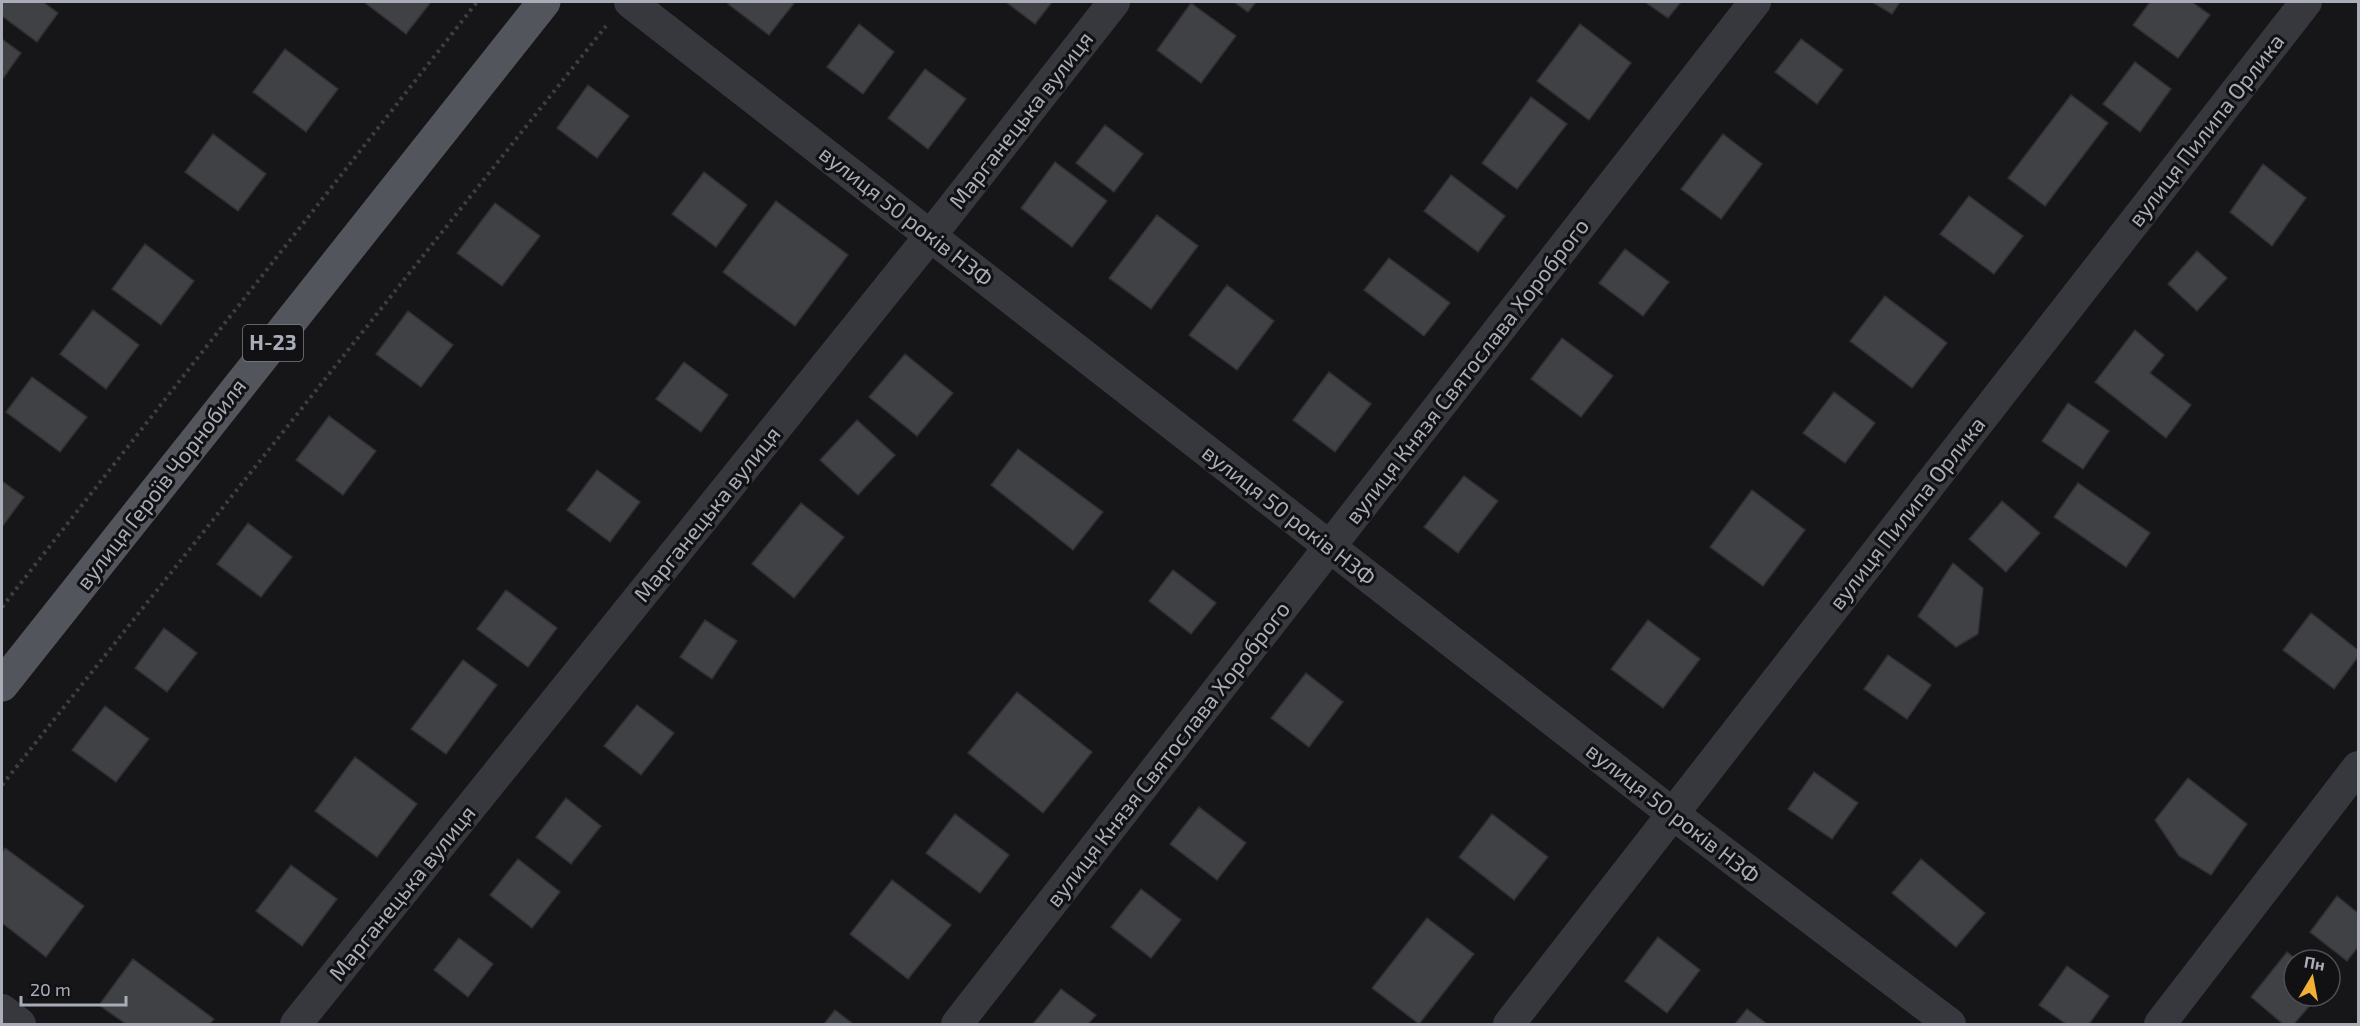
<svg xmlns="http://www.w3.org/2000/svg" width="2360" height="1026" font-family="'Exo 2',sans-serif">
  <style>
    .building { fill: #404145; stroke: #303034; stroke-width: 1.5 }
    .lines { fill: none; stroke-linecap: round; stroke-linejoin: round }
    .path { stroke: #3d3f44; stroke-width: 4; stroke-dasharray: 3 4.5; stroke-linecap: butt }
    .minor { stroke: #37383d; stroke-width: 32 }
    .primary { stroke: #53555c; stroke-width: 33 }
    .labels { text-anchor: middle; stroke-width: 6; stroke-linejoin: round; paint-order: stroke }
    .shield { fill: #111113; stroke: #7b7e86; stroke-width: 1.5 }
    .shield-label { font-size: 21px; font-weight: bold; fill: #a8adb8 }
    .street-label { font-size: 22px; fill: #a8adb8; stroke: #111113 }
  </style>
  <rect width="100%" height="100%" fill="#161618"/>
  <path class="building" d="M2 2H43L58 13 37 42 2 16Z
    M364 2H431L406 34Z
    M730 2H795L769 35 728 4Z
    M1006 2H1052L1035 24Z
    M1234 2H1256L1248 12Z
    M1645 2H1681L1668 18Z
    M1872 2H1900L1892 14Z
    M2150 2H2192L2210 15 2178 58 2133 25Z
    M1191 3 1236 36 1201 83 1157 50Z
    M859 24 894 52 863 94 827 67Z
    M1580 24 1631 63 1589 120 1537 81Z
    M2 39 21 53 2 80Z
    M1801 39 1843 70 1817 104 1775 72Z
    M285 49 338 89 306 132 253 92Z
    M2135 62 2171 89 2140 132 2103 104Z
    M925 69 966 99 928 149 888 118Z
    M588 85 629 116 597 158 557 128Z
    M2071 95 2108 123 2045 206 2008 178Z
    M1531 97 1567 124 1517 189 1482 163Z
    M1105 125 1143 154 1114 192 1076 163Z
    M213 134 266 174 238 211 185 172Z
    M1723 134 1762 164 1721 219 1681 189Z
    M1055 162 1107 201 1072 247 1021 208Z
    M2263 164 2306 198 2272 246 2230 212Z
    M704 172 747 205 716 247 672 214Z
    M1451 175 1505 216 1478 252 1424 211Z
    M1969 196 2023 236 1994 274 1940 234Z
    M776 201 848 255 795 326 723 272Z
    M495 203 540 236 502 286 457 253Z
    M1157 215 1198 246 1151 309 1109 278Z
    M145 244 194 281 161 325 112 289Z
    M1625 249 1669 282 1643 316 1599 283Z
    M2197 251 2227 278 2197 311 2168 284Z
    M1389 258 1450 303 1424 336 1364 290Z
    M1227 285 1274 321 1237 370 1189 335Z
    M1885 296 1947 343 1912 388 1850 341Z
    M93 310 139 345 106 389 60 354Z
    M408 311 453 345 421 387 376 354Z
    M2135 330 2164 355 2150 373 2191 405 2166 438 2095 382Z
    M1562 338 1613 376 1581 417 1531 379Z
    M905 354 953 393 917 436 869 397Z
    M684 362 728 395 701 432 656 399Z
    M1329 372 1371 404 1335 452 1293 420Z
    M32 377 87 417 60 452 6 412Z
    M1834 392 1875 423 1845 463 1803 433Z
    M2068 403 2109 431 2083 469 2042 441Z
    M329 416 376 451 343 495 296 460Z
    M857 420 895 455 858 495 820 460Z
    M1018 449 1103 512 1073 550 991 485Z
    M597 470 640 502 610 542 567 510Z
    M1464 476 1498 501 1458 553 1424 527Z
    M2 481 24 497 2 527Z
    M2078 483 2150 533 2126 567 2054 517Z
    M1752 490 1805 530 1763 586 1710 547Z
    M2002 501 2040 533 2006 572 1969 539Z
    M801 503 844 537 794 598 752 564Z
    M248 523 292 557 261 597 217 564Z
    M1953 563 1983 588 1978 634 1956 647 1918 616Z
    M1173 570 1216 603 1191 634 1149 601Z
    M506 590 557 628 528 667 477 629Z
    M2311 613 2358 650V657L2334 689 2283 650Z
    M705 620 737 641 712 679 680 657Z
    M1648 620 1700 659 1663 708 1611 669Z
    M164 628 197 653 167 692 135 668Z
    M1888 655 1931 685 1907 719 1864 689Z
    M463 660 497 685 446 754 411 729Z
    M1306 673 1343 702 1309 747 1271 718Z
    M1017 692 1092 752 1043 813 968 753Z
    M637 705 674 733 641 775 604 746Z
    M105 706 149 739 116 782 72 750Z
    M355 757 417 804 377 857 315 811Z
    M1814 772 1858 803 1832 839 1788 809Z
    M2188 778 2247 824 2211 875 2179 856 2155 820Z
    M566 798 601 826 571 864 536 837Z
    M1199 807 1246 843 1217 880 1170 844Z
    M955 814 1009 855 980 893 926 853Z
    M1492 814 1548 857 1514 900 1459 857Z
    M5 848 84 906 46 957 2 923V853Z
    M518 859 560 892 532 928 490 895Z
    M1921 859 1985 913 1956 947 1892 893Z
    M291 865 337 899 302 946 256 911Z
    M892 880 951 925 908 979 850 934Z
    M1141 889 1181 920 1151 958 1111 927Z
    M2337 896 2358 913V947L2347 961 2310 932Z
    M1427 918 1474 954 1419 1024 1372 988Z
    M1658 937 1700 970 1667 1013 1625 981Z
    M459 938 493 964 468 997 434 970Z
    M2287 952 2297 960H2294V996H2318L2294 1024H2283L2251 997Z
    M133 959 214 1019 210 1024H126L99 1005Z
    M2067 966 2109 996 2089 1024H2066L2039 1005Z
    M1061 989 1096 1015 1088 1024H1033Z
    M1747 1009 1767 1024H1735Z
    M835 1010 853 1024H824Z"/>
  <g class="lines">
    <path class="path" d="M2 607 477 2
      M2 785 606 26"/>
    <path class="minor" d="M630 2 1673 814 1950 1024
      M2 1010 20 1024
      M296 1024 931 235 1114 2
      M957 1024 1755 2
      M1509 1024 2306 2
      M2160 1024 2358 767"/>
    <path class="primary" d="M2 685 544 2"/>
  </g>
  <g class="labels">
    <rect class="shield" x="243" y="325" width="60" height="36" rx="4.5"/>
    <g class="shield-label">
      <text x="273" y="350">Н-23</text>
    </g>
    <g class="street-label">
      <text transform="translate(1021 120) rotate(-52)" y="8">Марганецька вулиця</text>
      <text transform="translate(2206 130) rotate(-52)" y="8">вулиця Пилипа Орлика</text>
      <text transform="translate(906 216) rotate(38)" y="8">вулиця 50 років НЗФ</text>
      <text transform="translate(1467 371) rotate(-52)" y="8">вулиця Князя Святослава Хороброго</text>
      <text transform="translate(161 484) rotate(-52)" y="8">вулиця Героїв Чорнобиля</text>
      <text transform="translate(1907 513) rotate(-52)" y="8">вулиця Пилипа Орлика</text>
      <text transform="translate(707 514) rotate(-51)" y="8">Марганецька вулиця</text>
      <text transform="translate(1289 515) rotate(38)" y="8">вулиця 50 років НЗФ</text>
      <text transform="translate(1168 754) rotate(-52)" y="8">вулиця Князя Святослава Хороброго</text>
      <text transform="translate(1673 813) rotate(38)" y="8">вулиця 50 років НЗФ</text>
      <text transform="translate(402 893) rotate(-51)" y="8">Марганецька вулиця</text>
    </g>
  </g>
  <rect width="2360" height="1026" fill="none" stroke="#a8adb8" stroke-width="6"/>
  <g transform="translate(2312 978) rotate(10)"><circle r="28" fill="#111113" stroke="#4d4f55" stroke-width="1.5"/>
  <path d="M0-4.5L10 22L0 15L-10 22Z" fill="#f2b134"/>
  <text y="-9" font-size="16" font-weight="bold" text-anchor="middle" fill="#a8adb8">Пн</text>
  </g>
  <path d="M21 996v9h105v-9" fill="none" stroke="#a8adb8" stroke-width="3"/>
  <text x="30" y="996" font-size="18" fill="#a8adb8" stroke="#111113" stroke-width="4.5" paint-order="stroke">20 m</text>
</svg>
